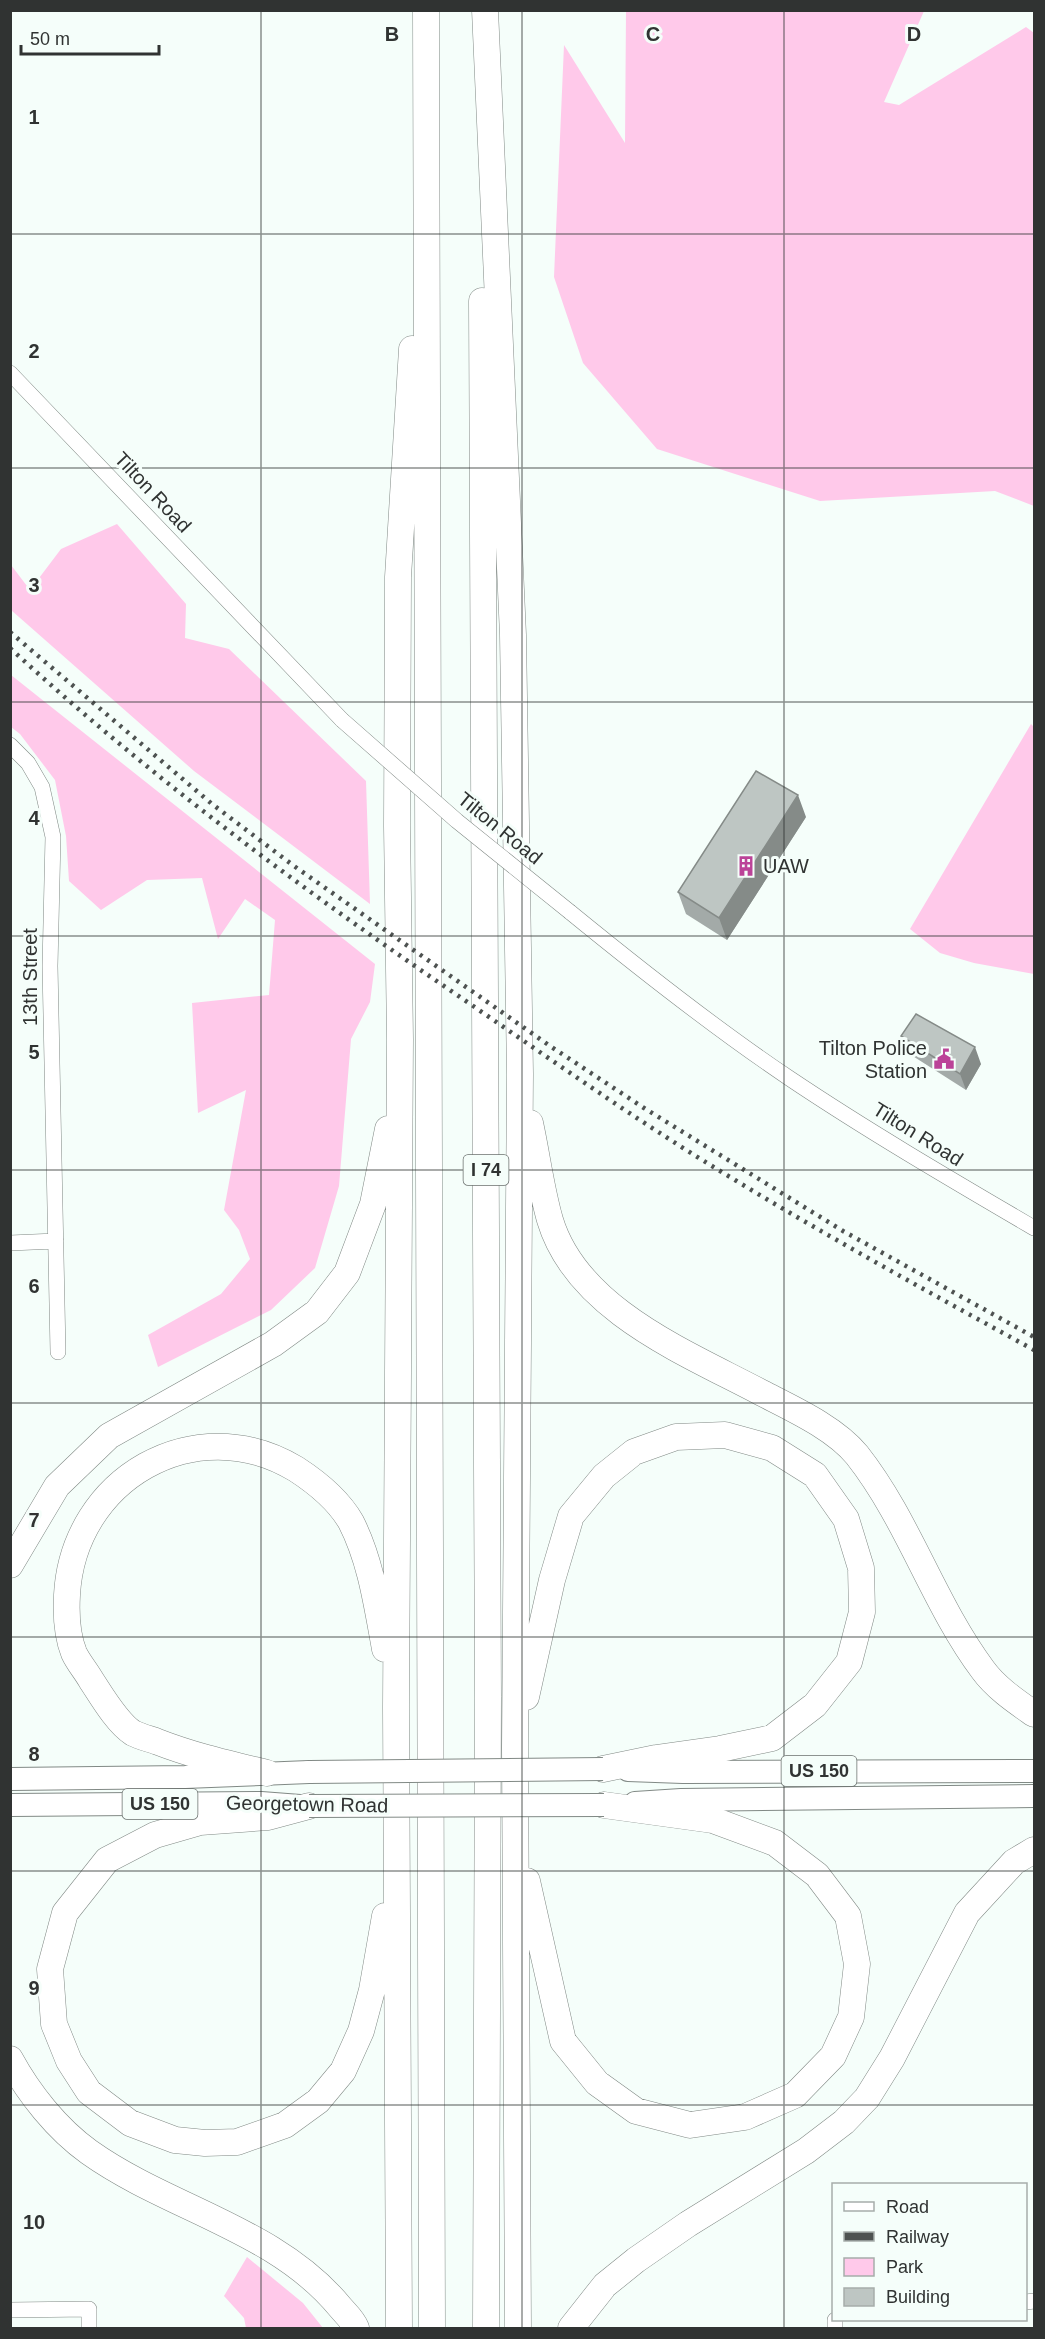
<svg xmlns="http://www.w3.org/2000/svg" width="1045" height="2339" font-family="Arial,sans-serif">
  <style>
    .green { fill: #ffc9ea }
    .lines { fill: none; stroke-linecap: round; stroke-linejoin: round }
    .minor-casing { stroke: #818985; stroke-width: 16 }
    .primary-casing { stroke: #818985; stroke-width: 24 }
    .motorway-casing { stroke: #818985; stroke-width: 27 }
    .minor { stroke: #fff; stroke-width: 15 }
    .primary { stroke: #fff; stroke-width: 22 }
    .motorway { stroke: #fff; stroke-width: 26 }
    .rail { stroke: #4e5251; stroke-width: 4.5; stroke-dasharray: 3 6; stroke-linecap: butt }
    .minor-bridge-casing { stroke: #818985; stroke-width: 16; stroke-linecap: butt }
    .primary-bridge-casing { stroke: #818985; stroke-width: 24; stroke-linecap: butt }
    .minor-bridge { stroke: #fff; stroke-width: 15 }
    .primary-bridge { stroke: #fff; stroke-width: 22 }
    .wall { fill: #a3aaa8 }
    .shaded-wall { fill: #858b88 }
    .building { fill: #bec6c3; stroke: #858b88; stroke-width: 1.5 }
    .grid { fill: none; stroke: #303332; stroke-width: 1.5; stroke-opacity: 0.55 }
    .labels { text-anchor: middle; stroke-width: 6; stroke-linejoin: round; paint-order: stroke }
    .shield { fill: #f5fefa; stroke: #6b706e; stroke-width: 1.5 }
    .shield-label { font-size: 18px; font-weight: bold; fill: #303332 }
    .street-label { font-size: 20px; fill: #303332; stroke: #f5fefa }
    .poi-label { font-size: 20px; fill: #303332; stroke: #f5fefa; text-anchor: start }
    .grid-label { font-size: 20px; text-anchor: middle; font-weight: bold; fill: #303332; stroke: #f5fefa; stroke-width: 6; stroke-linejoin: round; paint-order: stroke }
  </style>
  <rect width="100%" height="100%" fill="#f5fefa"/>
  <path class="green" d="M626 11H924L884 102 899 105 1026 27 1034 33V506L995 491 820 501 657 449 583 363 554 277 564 45 625 143Z
    M117 524 186 604 185 638 229 649 366 781 370 904 194 771 11 610V565L30 590 61 549Z
    M11 675 375 964 370 1002 351 1039 339 1186 315 1268 271 1310 158 1367 148 1335 221 1294 250 1259 239 1230 224 1210 246 1090 198 1113 192 1003 269 995 275 920 245 899 218 939 202 878 147 880 101 910 69 881 66 836 55 780 20 734 11 727Z
    M1031 724 1034 727V974L974 963 940 953 910 929Z
    M247 2257 303 2303 323 2328H246L244 2318 224 2296Z"/>
  <g class="lines">
    <g class="minor-casing">
      <path id="minor" d="M10 373 342 720
        M10 745 28 763 42 787 53 837 50 966 58 1352
        M570 912C641 970 713 1027 789 1078 868 1131 952 1180 1034 1228
        M10 1243 56 1241
        M1026 2302 1034 2301
        M10 2310 89 2309V2328
        M835 2320V2328"/>
    </g>
    <g class="primary-casing">
      <path id="primary" d="M628 1770 683 1772 1034 1771
        M10 1779 185 1777 309 1772
        M635 1803 681 1800 1034 1796
        M10 1805 261 1803 300 1806"/>
    </g>
    <g class="motorway-casing">
      <path id="motorway" d="M426 10 432 2328
        M485 10 513 635 520 1074 515 1747 518 2328
        M482 301 488 1697 486 2328
        M530 1123C537 1155 541 1189 550 1220 577 1310 687 1353 762 1393 793 1409 835 1428 857 1455 909 1521 933 1603 983 1670 996 1688 1017 1702 1034 1714
        M10 1565 57 1486 109 1436 273 1344 317 1312 347 1273 373 1204 388 1129
        M526 1697 552 1580 571 1516 604 1476 634 1452 676 1437 725 1435 772 1448 815 1475 846 1519 861 1568 862 1612 849 1662 815 1705 772 1738 720 1749 656 1758 603 1769
        M267 1773C230 1764 194 1756 158 1742 150 1739 141 1737 133 1733 117 1723 101 1695 91 1680 86 1671 78 1662 74 1653 67 1636 66 1613 67 1595 73 1479 195 1408 296 1469 316 1482 339 1501 351 1522 371 1561 377 1606 385 1649
        M309 1806 268 1817 200 1822 155 1835 107 1860 65 1913 50 1969 54 2024 69 2061 89 2092 130 2123 175 2140 205 2143 237 2142 285 2125 318 2101 343 2071 361 2031 372 1990 385 1916
        M527 1881 563 2041 597 2083 636 2111 690 2125 745 2117 795 2095 833 2056 851 2017 857 1964 848 1916 817 1875 775 1843 713 1820 604 1805
        M10 2059C29 2094 57 2129 89 2152 169 2209 276 2229 340 2307 346 2314 353 2320 356 2328
        M399 2328 396 1707 400 1039 397 826 398 577 412 349
        M571 2328 605 2285 636 2260 688 2224 806 2151 844 2122 867 2098 892 2058 967 1913 1014 1862 1034 1850"/>
    </g>
    <use href="#minor" class="minor"/>
    <use href="#primary" class="primary"/>
    <use href="#motorway" class="motorway"/>
    <path class="rail" d="M10 632 212 804 294 866 550 1046 644 1108 843 1231 1034 1337
      M10 648C150 777 303 890 460 997 549 1058 637 1121 730 1177 830 1238 932 1294 1034 1350"/>
    <g class="minor-bridge-casing">
      <path id="minor-bridge" d="M342 720 457 821 570 912"/>
    </g>
    <g class="primary-bridge-casing">
      <path id="primary-bridge" d="M309 1772 603 1769
        M309 1806 604 1805"/>
    </g>
    <use href="#minor-bridge" class="minor-bridge"/>
    <use href="#primary-bridge" class="primary-bridge"/>
  </g>
  <path class="wall" d="M806 817 727 940 686 914 678 892Z
    M901 1036 981 1064 966 1090 908 1053Z"/>
  <path class="shaded-wall" d="M798 795 806 817 727 940 719 918Z
    M975 1047 981 1064 966 1090 960 1074Z"/>
  <path class="building" d="M756 771 798 795 719 918 678 892Z
    M916 1014 975 1047 960 1074 901 1036Z"/>
  <path class="grid" d="M261 10V2328M522 10V2328M784 10V2328M10 234H1034M10 468H1034M10 702H1034M10 936H1034M10 1170H1034M10 1403H1034M10 1637H1034M10 1871H1034M10 2105H1034"/>
  <defs>
    <g id="building-bare" transform="scale(1.62)"><path d="M-4-6H4V6H1V3H-1V6H-4ZM-2.5-4.3h1.7v1.8h-1.7ZM.8-4.3h1.7v1.8H.8ZM-2.5-1h1.7V.8h-1.7ZM.8-1h1.7V.8H.8Z" fill="#bb4398" stroke="#f5fefa" stroke-width="2.5" paint-order="stroke"/></g>
    <g id="civic-bare" transform="scale(1.62)"><path d="M-.6-6.5H3V-4.5H.6V-3L4-1V1h2V6H-6V1h2V-1L-.6-3ZM-1.2 2.5V6h2.4V2.5Z" fill="#bb4398" stroke="#f5fefa" stroke-width="2.5" paint-order="stroke"/></g>
  </defs>
  <g fill-rule="evenodd">
    <use href="#building-bare" x="746" y="866"/>
    <use href="#civic-bare" x="944" y="1059"/>
  </g>
  <g class="labels">
    <g class="shield">
      <rect x="463.5" y="1155" width="45" height="30" rx="4.5"/>
      <rect x="781.5" y="1756" width="75" height="30" rx="4.5"/>
      <rect x="122.5" y="1789" width="75" height="30" rx="4.5"/>
    </g>
    <g class="shield-label">
      <text x="486" y="1176">I 74</text>
      <text x="819" y="1777">US 150</text>
      <text x="160" y="1810">US 150</text>
    </g>
    <g class="street-label">
      <text transform="translate(153 492) rotate(47)" y="7">Tilton Road</text>
      <text transform="translate(500 828) rotate(39)" y="7">Tilton Road</text>
      <text transform="translate(30 977) rotate(-90)" y="7">13th Street</text>
      <text transform="translate(918 1134) rotate(32)" y="7">Tilton Road</text>
      <text transform="translate(307 1804) rotate(1)" y="7">Georgetown Road</text>
    </g>
    <g class="poi-label">
      <text x="763" y="873">UAW</text>
      <text x="927" y="1055" text-anchor="end">Tilton Police<tspan x="927" dy="23">Station</tspan></text>
    </g>
  </g>
  <g class="grid-label">
    <text x="392" y="41">B</text>
    <text x="653" y="41">C</text>
    <text x="914" y="41">D</text>
    <text x="34" y="124">1</text>
    <text x="34" y="358">2</text>
    <text x="34" y="592">3</text>
    <text x="34" y="825">4</text>
    <text x="34" y="1059">5</text>
    <text x="34" y="1293">6</text>
    <text x="34" y="1527">7</text>
    <text x="34" y="1761">8</text>
    <text x="34" y="1995">9</text>
    <text x="34" y="2229">10</text>
  </g>
  <rect width="1045" height="2339" fill="none" stroke="#303332" stroke-width="24"/>
  <rect x="832" y="2183" width="195" height="138" fill="#f5fefa" stroke="#a6adaa" stroke-width="1.5"/>
  <rect x="844" y="2202" width="30" height="9" fill="#ffffff" stroke="#a6adaa" stroke-width="1.5"/>
  <text x="886" y="2213" font-size="18" fill="#303332">Road</text>
  <rect x="844" y="2232" width="30" height="9" fill="#4e5251" stroke="#a6adaa" stroke-width="1.5"/>
  <text x="886" y="2243" font-size="18" fill="#303332">Railway</text>
  <rect x="844" y="2258" width="30" height="18" fill="#ffc9ea" stroke="#a6adaa" stroke-width="1.5"/>
  <text x="886" y="2273" font-size="18" fill="#303332">Park</text>
  <rect x="844" y="2288" width="30" height="18" fill="#bec6c3" stroke="#a6adaa" stroke-width="1.5"/>
  <text x="886" y="2303" font-size="18" fill="#303332">Building</text>
  <path d="M21 45v9h138v-9" fill="none" stroke="#303332" stroke-width="3"/>
  <text x="30" y="45" font-size="18" fill="#303332" stroke="#f5fefa" stroke-width="4.5" paint-order="stroke">50 m</text>
</svg>
